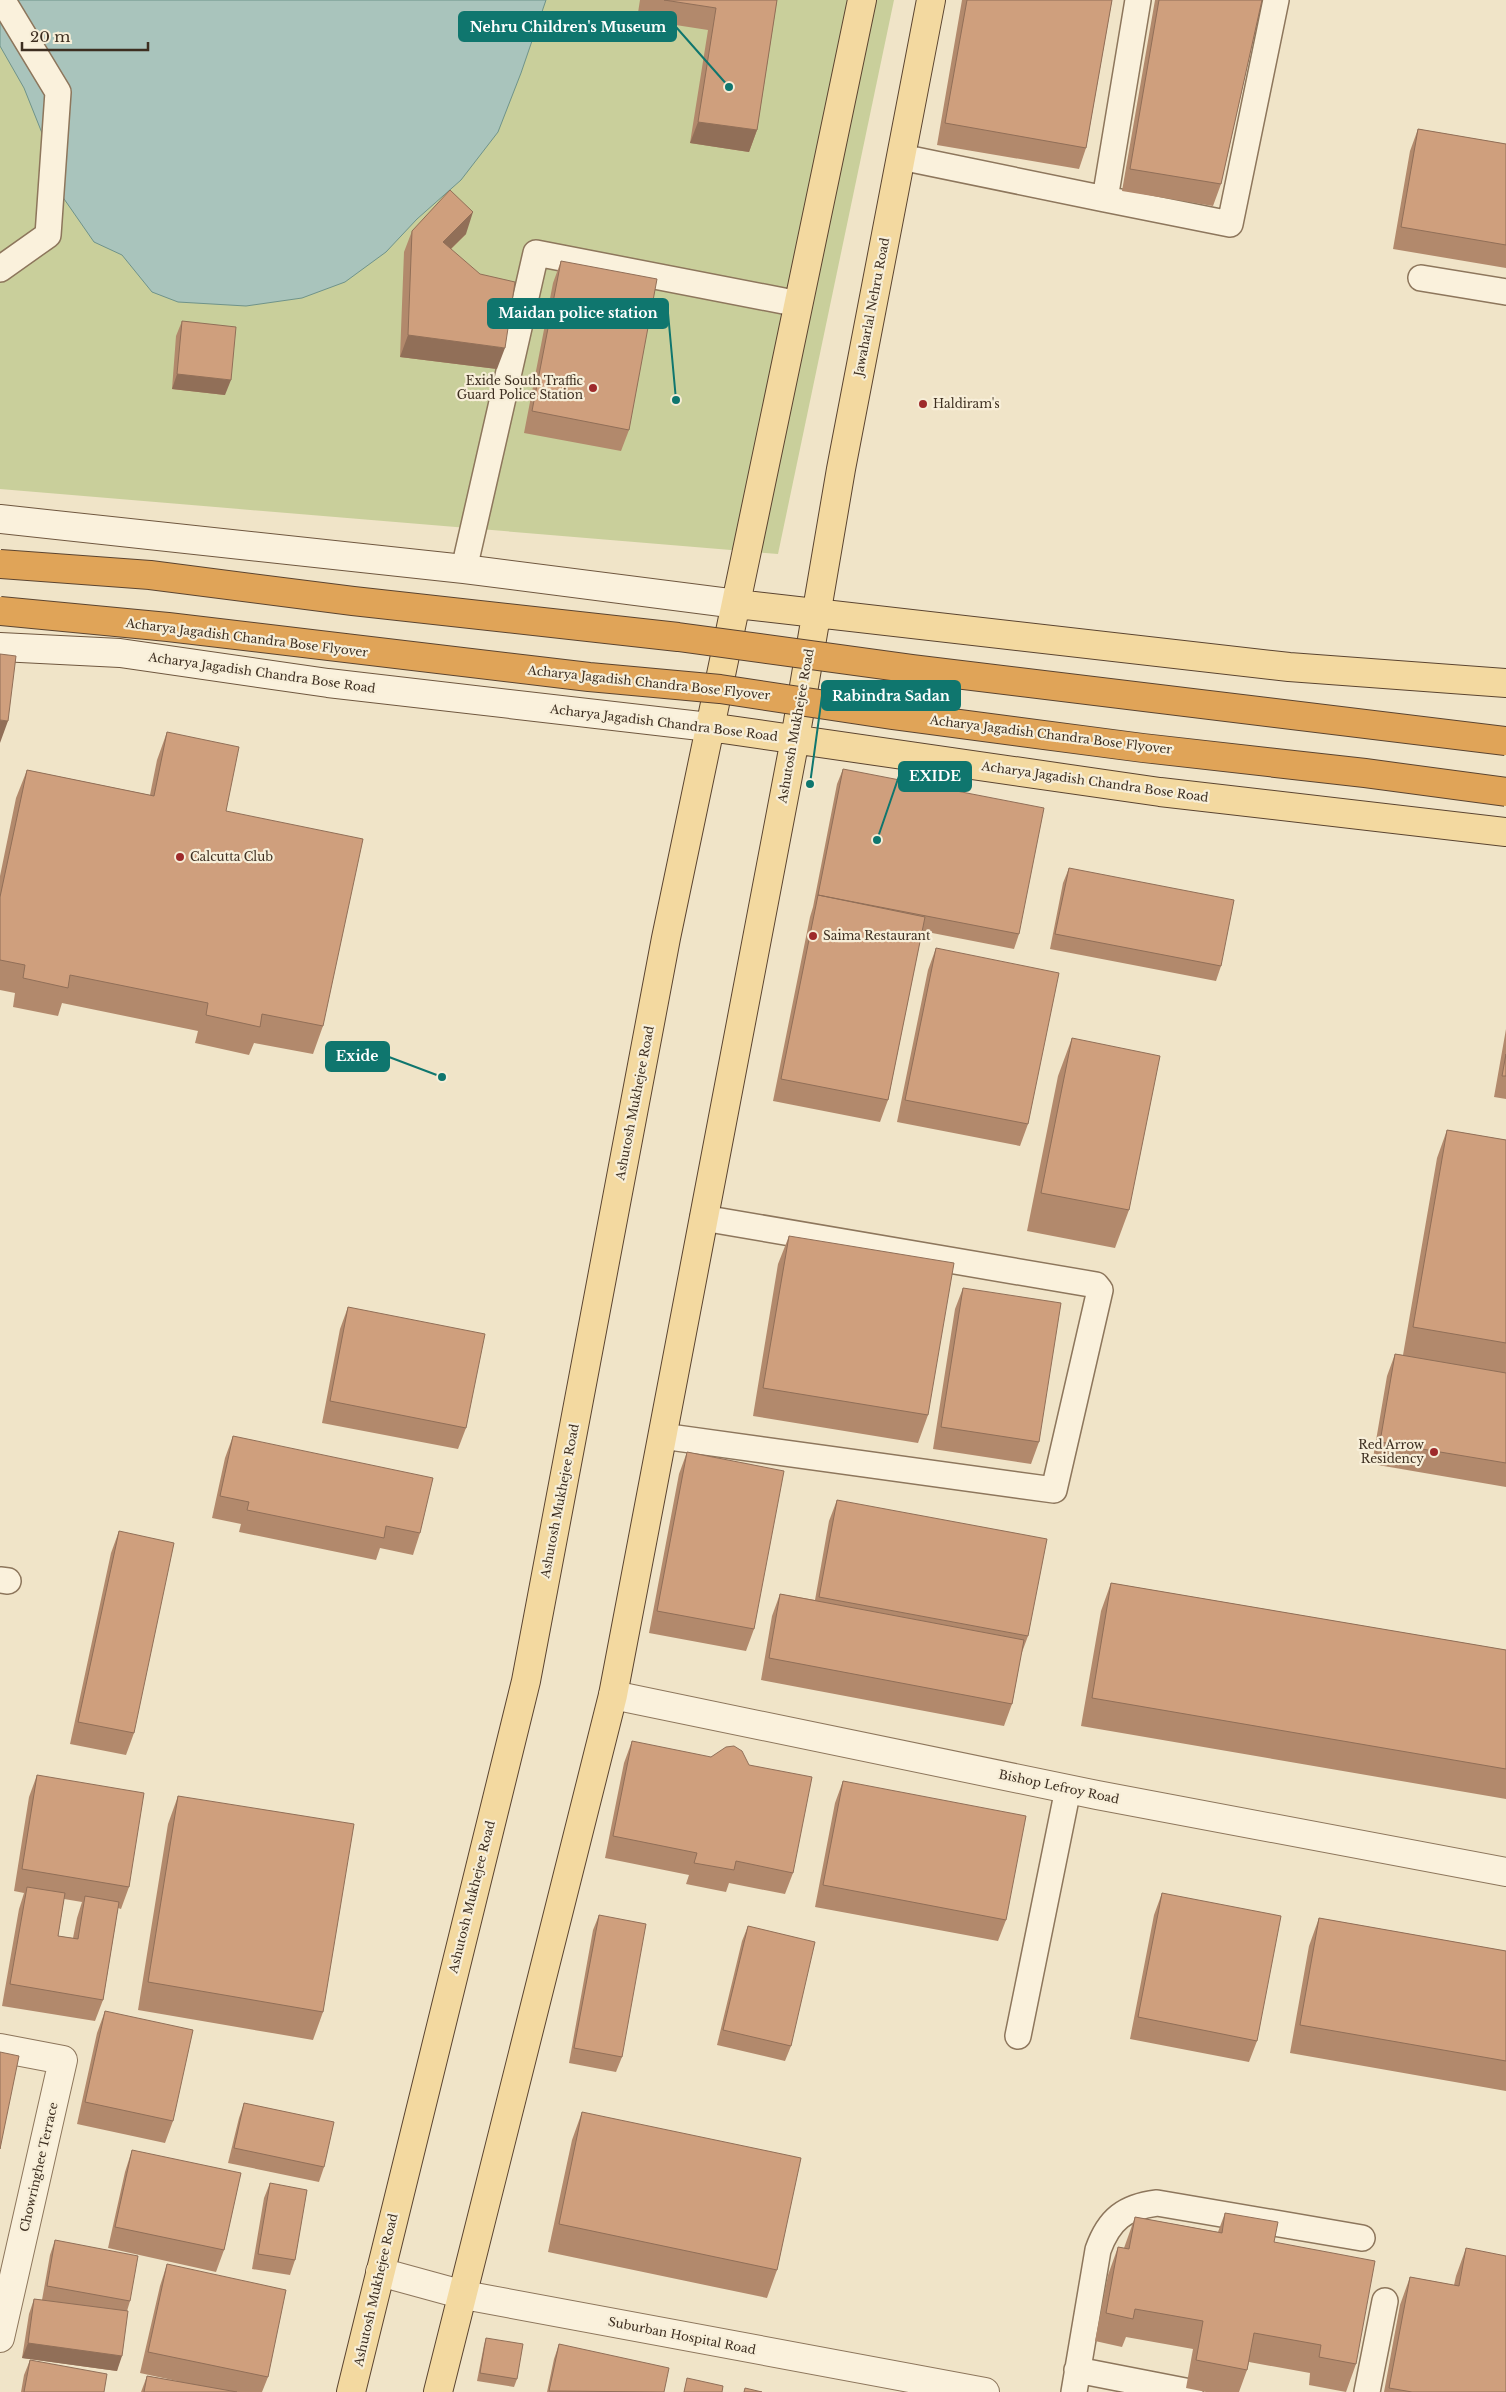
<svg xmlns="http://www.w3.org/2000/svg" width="1506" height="2392" font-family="'Libre Baskerville',serif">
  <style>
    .green { fill: #c9cf9b }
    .water { fill: #a9c4bc; stroke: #6f938a }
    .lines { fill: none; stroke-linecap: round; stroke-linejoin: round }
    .lane-casing { stroke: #8d765c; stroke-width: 28 }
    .street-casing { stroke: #8d765c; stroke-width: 30 }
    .secondary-casing { stroke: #6f573f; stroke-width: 30 }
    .primary-casing { stroke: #5b4430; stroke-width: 30 }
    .lane { stroke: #faf1dc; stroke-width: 25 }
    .street { stroke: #faf1dc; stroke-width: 28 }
    .secondary { stroke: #faf1dc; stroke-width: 28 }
    .primary { stroke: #f3d9a0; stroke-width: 28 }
    .highway-bridge-casing { stroke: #5b4430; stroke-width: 30; stroke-linecap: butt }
    .highway-bridge { stroke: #e0a458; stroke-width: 28 }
    .wall { fill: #b2896c; fill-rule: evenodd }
    .shaded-wall { fill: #916f58 }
    .building { fill: #cf9f7d; stroke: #916f58 }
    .poi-dot { fill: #9e2a2b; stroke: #f7eed8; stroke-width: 2 }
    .labels { text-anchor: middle; stroke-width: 4.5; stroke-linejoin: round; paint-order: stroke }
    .street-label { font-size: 12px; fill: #3d2e20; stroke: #f7eed8 }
    .poi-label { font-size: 12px; fill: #3d2e20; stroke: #f7eed8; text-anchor: start }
    .leader { fill: none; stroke: #0f766e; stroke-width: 2 }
    .callout-dot { fill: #0f766e; stroke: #f7eed8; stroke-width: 2 }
    .callout { fill: #0f766e; stroke: #0f766e; stroke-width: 2 }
    .callout-label { font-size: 14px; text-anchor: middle; font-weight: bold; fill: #fff }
  </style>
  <rect width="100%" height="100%" fill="#f0e4c8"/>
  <path class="green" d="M0 0H894L778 554 0 489Z"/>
  <path class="water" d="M0 0H546L521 73 498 132 461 180 417 219 386 252 345 282 302 298 246 306 178 302 152 292 122 255 94 242 62 196 48 148 24 88 0 46Z"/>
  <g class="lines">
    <g class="lane-casing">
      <path id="lane" d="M0 7 6 6 58 92 48 235 0 269
        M901 157 1105 199 1138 0
        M1105 199 1230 224 1276 0
        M1421 278 1506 292
        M464 569 536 253 799 304
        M662 1436 1054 1490 1100 1290 1096 1285 703 1218
        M0 1580 8 1581
        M1018 2036 1068 1789
        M1077 2370 1190 2392
        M1074 2392 1098 2250C1109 2219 1125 2207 1157 2203L1362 2238
        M1367 2392 1385 2301"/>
    </g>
    <g class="street-casing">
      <path id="street" d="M613 1695 1097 1795 1506 1872
        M0 2048 63 2060 0 2338
        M380 2272 464 2295 985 2392"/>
    </g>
    <g class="secondary-casing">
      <path id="secondary" d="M0 519 464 569 737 604
        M0 647 120 653 328 683 709 727"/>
    </g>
    <g class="primary-casing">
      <path id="primary" d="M737 604 1289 667 1506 683
        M709 727 1160 792 1506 832
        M351 2392 526 1681 666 938 862 0
        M438 2392 613 1695 795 739 841 469 931 0"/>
    </g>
    <use href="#lane" class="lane"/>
    <use href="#street" class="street"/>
    <use href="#secondary" class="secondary"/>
    <use href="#primary" class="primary"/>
    <g class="highway-bridge-casing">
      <path id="highway-bridge" d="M0 564 150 575 353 601 678 637 913 669 1506 741
        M0 611 168 627 589 677 720 689 892 715 1143 748 1365 773 1506 792"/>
    </g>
    <use href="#highway-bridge" class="highway-bridge"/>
  </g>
  <path class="wall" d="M640 0H777L757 130 749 152 690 143 708 30 637 19Z
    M962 0H1112L1086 148 1079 169 937 145Z
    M1155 0H1262L1221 184 1213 206 1122 191Z
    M1418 129 1506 144V268L1393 249 1410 151Z
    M412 231 466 234 451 249 497 369 400 357 404 252Z
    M561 261 629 430 621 451 524 433 553 283Z
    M182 321 225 395 172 389 176 336Z
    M167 732 226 811 323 1026 313 1054 254 1043 249 1055 195 1043 198 1031 62 1003 58 1016 13 1007 15 993 0 990V876L16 798 27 770 150 795 157 760Z
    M843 769 1019 934 1014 949 922 931 888 1100 880 1122 773 1101 810 917 813 907 837 784Z
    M1069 868 1221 966 1216 981 1050 949 1063 883Z
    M936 948 1028 1124 1020 1146 897 1122 928 970Z
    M1506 1029V1099L1494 1097Z
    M1072 1038 1129 1210 1115 1248 1027 1231 1058 1076Z
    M1447 1130 1506 1140V1487L1372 1464 1387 1376 1395 1354 1403 1355 1437 1158Z
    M789 1236 928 1415 918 1443 753 1416 778 1264Z
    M963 1288 1039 1442 1031 1464 933 1449 955 1309Z
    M348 1307 466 1428 458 1449 322 1423 340 1329Z
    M233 1436 420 1533 413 1555 380 1548 376 1560 239 1532 241 1524 212 1518 225 1458Z
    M687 1452 754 1629 746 1651 649 1633 679 1474Z
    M837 1500 1028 1636 1021 1655 1012 1704 1004 1726 761 1680 772 1616 780 1594 815 1600 829 1521Z
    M119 1531 134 1733 126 1755 70 1744 111 1553Z
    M1111 1583 1506 1650V1799L1081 1726 1101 1611Z
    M632 1741 793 1873 785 1894 729 1883 726 1892 686 1884 689 1875 605 1858 624 1763Z
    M37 1775 129 1887 121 1909 118 1908 103 2000 95 2021 2 2006 19 1909 24 1893 14 1891 29 1797ZM64 1899 82 1902 77 1918 73 1938 58 1936Z
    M843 1781 1006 1920 998 1941 815 1907 835 1803Z
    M178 1796 323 2012 313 2040 138 2010 168 1824Z
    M1162 1893 1257 2041 1249 2062 1130 2039 1154 1915Z
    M599 1915 622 2057 616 2072 569 2063 593 1930Z
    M1319 1918 1506 1951V2091L1290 2053 1309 1946Z
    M748 1926 791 2046 785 2061 717 2045 742 1941Z
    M105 2011 173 2121 165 2143 77 2124 97 2033Z
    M244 2103 324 2167 319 2182 228 2163 239 2118Z
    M582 2112 777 2270 767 2298 548 2252 572 2140Z
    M132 2150 224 2250 216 2272 108 2248 125 2172Z
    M270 2183 295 2260 290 2275 252 2269 264 2198Z
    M1225 2213 1274 2242 1356 2364 1346 2392 1309 2385 1310 2373 1249 2362 1247 2370 1239 2392H1206L1186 2388 1193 2349 1126 2337 1122 2347 1095 2341 1108 2275 1118 2247 1124 2248 1135 2217 1218 2232Z
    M55 2240 130 2301 127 2311 117 2371 22 2358 29 2314 34 2299 42 2300 50 2255Z
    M1466 2248 1506 2392H1384L1400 2305 1410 2277 1454 2285 1456 2276Z
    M167 2264 268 2377 262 2392H141L147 2376 177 2381 140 2373 160 2286Z
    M486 2338 517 2379 514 2387 477 2381 484 2345Z
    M559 2344 664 2392H547L554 2359Z
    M30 2360 104 2392H21L24 2375Z"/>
  <path class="shaded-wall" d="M698 122 757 130 749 152 690 143Z
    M473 212 466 234 435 264 443 242Z
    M408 335 505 348 497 369 400 357Z
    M177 374 231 380 225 395 172 389Z
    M0 720 8 721 0 743Z
    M28 2343 122 2356 117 2371 22 2358Z"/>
  <path class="building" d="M664 0H777L757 130 698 122 716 8Z
    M967 0H1112L1086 148 945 123Z
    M1159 0H1262L1221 184 1130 169Z
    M1418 129 1506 144V245L1401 227Z
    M450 190 473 212 443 242 480 274 515 282 505 348 408 335 412 231Z
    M561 261 657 279 629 430 532 411Z
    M182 321 236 327 231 380 177 374Z
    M0 654 16 656 8 721 0 720Z
    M167 732 239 747 226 811 363 839 323 1026 262 1014 260 1027 206 1015 208 1003 70 975 68 988 23 978 25 965 0 960V897L27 770 154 796Z
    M843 769 1044 808 1019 934 818 895Z
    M1069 868 1234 900 1221 966 1055 934Z
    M818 895 925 917 888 1100 781 1079Z
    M936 948 1059 973 1028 1124 905 1100Z
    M1072 1038 1160 1056 1129 1210 1041 1193Z
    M1506 1054V1076H1502Z
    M1447 1130 1506 1140V1343L1413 1327Z
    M789 1236 954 1263 928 1415 763 1388Z
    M963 1288 1061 1303 1039 1442 941 1427Z
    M348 1307 485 1334 466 1428 330 1401Z
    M1395 1354 1506 1373V1463L1380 1442Z
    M233 1436 433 1478 420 1533 386 1526 384 1538 247 1510 249 1502 220 1496Z
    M687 1452 784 1471 754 1629 657 1611Z
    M837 1500 1047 1539 1028 1636 819 1597Z
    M119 1531 174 1543 134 1733 78 1722Z
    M1111 1583 1506 1650V1769L1092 1698Z
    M780 1594 1024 1640 1012 1704 769 1658Z
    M632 1741 711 1757 726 1747 734 1746 742 1751 749 1765 812 1777 793 1873 736 1861 734 1870 694 1863 697 1853 613 1836Z
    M37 1775 144 1793 129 1887 22 1869Z
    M843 1781 1026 1816 1006 1920 823 1885Z
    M178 1796 354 1824 323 2012 148 1982Z
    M27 1887 65 1893 58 1936 78 1939 85 1896 119 1902 103 2000 10 1984Z
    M1162 1893 1281 1916 1257 2041 1138 2017Z
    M599 1915 646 1924 622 2057 574 2048Z
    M1319 1918 1506 1951V2061L1300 2025Z
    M748 1926 815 1942 791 2046 723 2030Z
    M105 2011 193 2030 173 2121 85 2102Z
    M0 2052 19 2056 0 2149Z
    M244 2103 334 2122 324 2167 234 2148Z
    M582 2112 801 2158 777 2270 559 2224Z
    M132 2150 241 2173 224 2250 115 2227Z
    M270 2183 307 2190 295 2260 258 2254Z
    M1225 2213 1278 2222 1274 2242 1375 2261 1356 2364 1319 2357 1321 2345 1254 2333 1247 2370 1196 2360 1203 2321 1135 2309 1133 2319 1106 2313 1118 2247 1129 2249 1135 2217 1222 2233Z
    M55 2240 138 2256 130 2301 47 2286Z
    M1466 2248 1506 2256V2392H1412L1389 2388 1410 2277 1459 2286Z
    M167 2264 286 2290 268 2377 148 2352Z
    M34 2299 128 2311 122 2356 28 2343Z
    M486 2338 523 2344 517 2379 480 2373Z
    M559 2344 669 2368 664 2392 549 2391Z
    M30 2360 107 2374 104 2392H24Z
    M147 2376 237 2392H144Z
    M687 2378 723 2386 722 2392H684Z
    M745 2388 762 2392H744Z"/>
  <g class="poi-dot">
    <circle cx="593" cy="388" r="5"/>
    <circle cx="923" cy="404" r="5"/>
    <circle cx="180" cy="857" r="5"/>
    <circle cx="813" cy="936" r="5"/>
    <circle cx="1434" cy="1452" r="5"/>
  </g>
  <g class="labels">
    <g class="street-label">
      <text transform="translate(872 307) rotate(-79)" y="4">Jawaharlal Nehru Road</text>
      <text transform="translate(247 638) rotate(7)" y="4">Acharya Jagadish Chandra Bose Flyover</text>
      <text transform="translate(262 673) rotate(8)" y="4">Acharya Jagadish Chandra Bose Road</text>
      <text transform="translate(649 683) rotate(6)" y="4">Acharya Jagadish Chandra Bose Flyover</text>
      <text transform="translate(664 723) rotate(7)" y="4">Acharya Jagadish Chandra Bose Road</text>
      <text transform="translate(796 726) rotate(-80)" y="4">Ashutosh Mukhejee Road</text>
      <text transform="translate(1051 735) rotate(7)" y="4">Acharya Jagadish Chandra Bose Flyover</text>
      <text transform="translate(1095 782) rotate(8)" y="4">Acharya Jagadish Chandra Bose Road</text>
      <text transform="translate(635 1103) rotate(-79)" y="4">Ashutosh Mukhejee Road</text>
      <text transform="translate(560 1501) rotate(-79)" y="4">Ashutosh Mukhejee Road</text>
      <text transform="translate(1059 1787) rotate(12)" y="4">Bishop Lefroy Road</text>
      <text transform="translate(472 1897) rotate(-76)" y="4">Ashutosh Mukhejee Road</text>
      <text transform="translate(39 2167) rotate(-77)" y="4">Chowringhee Terrace</text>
      <text transform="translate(376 2290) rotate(-77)" y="4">Ashutosh Mukhejee Road</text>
      <text transform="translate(682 2336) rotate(11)" y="4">Suburban Hospital Road</text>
    </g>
    <g class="poi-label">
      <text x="583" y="385" text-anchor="end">Exide South Traffic<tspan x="583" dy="14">Guard Police Station</tspan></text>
      <text x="933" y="408">Haldiram's</text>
      <text x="190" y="861">Calcutta Club</text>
      <text x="823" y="940">Saima Restaurant</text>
      <text x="1424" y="1449" text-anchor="end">Red Arrow<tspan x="1424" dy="14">Residency</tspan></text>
    </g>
  </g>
  <path class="leader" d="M729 87L676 27M676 400L668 313M810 784L822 696M877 840L899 776M442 1077L389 1057"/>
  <g class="callout-dot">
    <circle cx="729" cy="87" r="5"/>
    <circle cx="676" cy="400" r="5"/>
    <circle cx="810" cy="784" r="5"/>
    <circle cx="877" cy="840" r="5"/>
    <circle cx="442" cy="1077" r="5"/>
  </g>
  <g class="callout">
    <rect x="459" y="12" width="217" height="29" rx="5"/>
    <rect x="488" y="299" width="180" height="29" rx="5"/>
    <rect x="822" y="681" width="138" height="29" rx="5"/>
    <rect x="899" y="762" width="72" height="29" rx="5"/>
    <rect x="326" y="1042" width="63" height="29" rx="5"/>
  </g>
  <g class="callout-label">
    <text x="568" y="32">Nehru Children's Museum</text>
    <text x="578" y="318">Maidan police station</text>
    <text x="891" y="701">Rabindra Sadan</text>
    <text x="935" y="781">EXIDE</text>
    <text x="357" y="1061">Exide</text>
  </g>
  <path d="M22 42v8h126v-8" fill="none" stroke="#3d2e20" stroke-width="2.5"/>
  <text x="30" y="42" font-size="15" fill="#3d2e20" stroke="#f7eed8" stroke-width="4" paint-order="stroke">20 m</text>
</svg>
